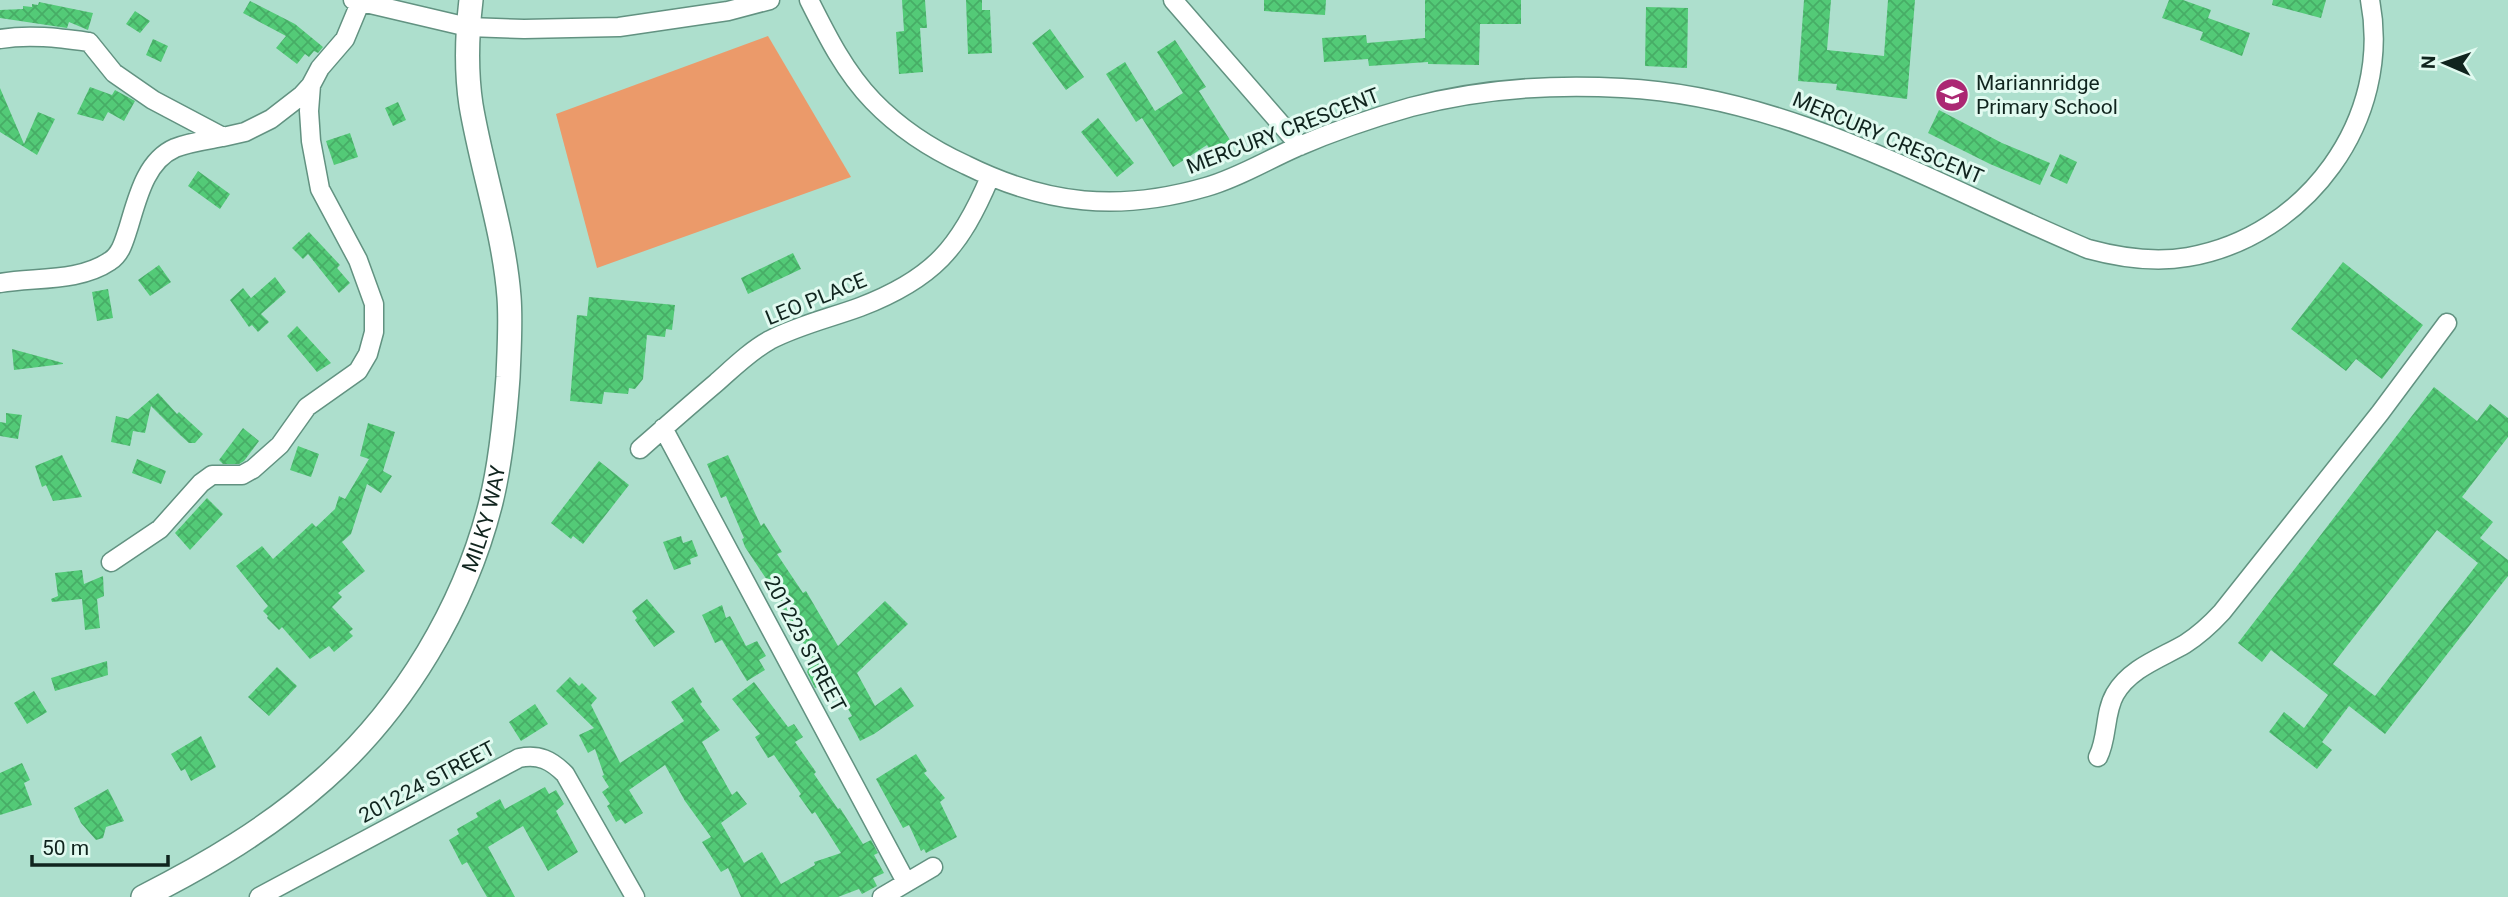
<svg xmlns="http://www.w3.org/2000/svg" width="2508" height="897" font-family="Roboto,sans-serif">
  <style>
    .grass { fill: #eb9a6a }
    .building { fill: url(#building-cross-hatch); fill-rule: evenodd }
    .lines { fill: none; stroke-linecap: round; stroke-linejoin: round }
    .minor-casing { stroke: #629281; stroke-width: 21 }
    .tertiary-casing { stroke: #629281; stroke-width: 26 }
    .minor { stroke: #fff; stroke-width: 18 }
    .tertiary { stroke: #fff; stroke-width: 23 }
    .labels { text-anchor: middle; stroke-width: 6; stroke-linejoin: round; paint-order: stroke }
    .poi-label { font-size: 21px; fill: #10241e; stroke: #e1faf0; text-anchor: start }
    .street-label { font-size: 21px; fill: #10241e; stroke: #e1faf0 }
  </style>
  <defs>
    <pattern id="building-cross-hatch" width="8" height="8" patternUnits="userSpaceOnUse" patternTransform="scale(1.75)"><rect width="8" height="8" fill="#53ca77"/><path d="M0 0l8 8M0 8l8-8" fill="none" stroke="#47ad66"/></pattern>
  </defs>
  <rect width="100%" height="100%" fill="#addfcd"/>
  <path class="grass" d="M768 36 851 177 597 268 556 114Z"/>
  <path class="building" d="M902 0H925L927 28H920L923 72 899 74 896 32 904 31Z
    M966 0H982V10H990L992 53 968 54Z
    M1264 0H1326L1325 15 1264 11Z
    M1425 0H1521V24H1480L1479 65 1428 64V62L1369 66 1368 59 1324 62 1322 38 1366 35 1367 43 1425 38Z
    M1804 0H1831L1827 50 1884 56 1888 0H1915L1907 99 1836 90 1837 84 1798 81Z
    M2169 0H2183L2211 10 2208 18 2250 33 2242 56 2200 40 2203 32 2162 18Z
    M2273 0H2326L2321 18 2272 5Z
    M250 1 295 24 323 47 318 53 314 51 309 57 305 54 297 64 276 48 286 36 243 13Z
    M39 2 93 13 88 30 69 22 67 28 0 18V10L23 9V6L32 7V4L38 5Z
    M1646 7 1688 8 1687 68 1645 66Z
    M135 11 150 21 140 33 126 24Z
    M1050 29 1084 77 1066 90 1032 43Z
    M153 39 168 46 161 62 146 55Z
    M1175 40 1206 87 1199 91 1230 140 1211 152 1207 145 1173 167 1142 118 1136 122 1106 74 1125 62 1155 111 1183 93 1157 52Z
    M90 87 112 95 115 90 135 101 124 121 108 112 103 121 77 114Z
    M0 88 24 144 38 112 55 119 37 155 0 132Z
    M398 102 406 120 393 126 385 108Z
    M1939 110 2002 143 2050 163 2040 185 1990 164 1928 133Z
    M1098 118 1134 163 1117 177 1081 132Z
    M350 133 358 157 334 165 326 141Z
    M2060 154 2077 162 2067 184 2050 176Z
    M198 171 230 194 220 209 188 186Z
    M309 232 340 265 337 268 350 283 339 293 308 254 303 259 292 248Z
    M793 253 801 269 748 294 741 278Z
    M2343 262 2423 325 2382 379 2356 359 2346 371 2291 329Z
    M159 265 171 282 150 296 138 280Z
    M275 277 286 292 261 314 269 322 258 332 252 325 249 327 230 300 243 288 251 298Z
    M108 289 113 318 97 321 92 292Z
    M589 297 675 305 672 330 666 329 665 337 647 335 643 379 635 389 629 388 628 394 604 392 602 404 570 401 577 315 587 316Z
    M297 326 331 363 317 372 287 336Z
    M12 349 63 363V364L14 370Z
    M2434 387 2477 421 2490 404 2508 418V437L2462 497 2493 522 2480 538 2508 560V576L2385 734 2349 706 2322 742 2332 750 2317 769 2269 732 2284 712 2304 728 2328 695 2271 650 2262 662 2238 643ZM2437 530 2478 563 2375 696 2333 664Z
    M158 393 177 414 179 412 203 434 195 443H189L179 434 151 406 145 433 133 431 130 446 111 442 116 416 128 419Z
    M6 413 22 415 18 439 0 436V422L6 423Z
    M368 423 395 432 383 471 392 476 381 493 367 484 351 534 342 542 365 571 338 593 342 597 332 607 353 629 349 632 353 636 334 652 329 646 310 659 282 627 279 630 267 618 268 616 263 611 268 606 236 566 262 546 273 559 312 523 316 527 335 509 339 496 345 499 369 459 360 456Z
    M243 428 259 441 244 461 239 464H223L219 460Z
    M298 446 319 454 311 477 290 470Z
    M62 455 82 497 53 501 46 485 42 487 35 466Z
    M728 455 761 526 764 523 782 552 777 554 803 593 806 591 838 646 885 601 908 624 857 673 875 706 901 687 914 706 874 734 860 741 848 718 852 716 833 681 815 688 807 672 810 664 807 660 811 658 792 622 788 625 779 607 783 604 745 547 742 539 744 538 726 496 721 498 707 464Z
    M137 459 166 471 161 484 132 473Z
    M599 461 629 485 583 544 573 536 571 539 551 523Z
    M207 498 223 514 190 550 175 533Z
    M681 536 683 543 692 540 698 556 690 559 691 564 674 570 663 542Z
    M82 570 84 584 103 576 104 596 97 599 100 628 85 630 82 599 52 602 51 599 58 596 55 573Z
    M647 599 675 632 654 647 635 620 637 618 632 611Z
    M722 605 726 618 730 616 746 646 757 641 766 656 759 660 765 670 747 681 722 640 715 643 702 615Z
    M107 661 108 675 55 691 51 678Z
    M277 667 297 686 269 716 248 697Z
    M570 677 579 686 582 683 597 698 591 705 620 763 684 721 671 702 693 687 702 702 700 704 720 730 702 742 732 795 737 791 747 804 721 823 744 863 762 852 781 884 815 865 814 862 841 853 815 812 812 814 799 796 801 794 774 755 768 758 755 737 760 734 732 699 754 682 788 727 794 724 803 737 795 742 816 772 814 774 838 809 840 808 863 844 871 840 878 853 874 855 884 873 873 878 877 886 862 894 859 889 838 897H741L728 868 721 872 702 842 711 837 685 801 665 765 629 790 643 813 625 824 621 819 616 822 607 806 610 804 602 792 609 787 602 776 604 775 595 749 588 753 579 735 594 728 556 691Z
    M34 691 47 712 27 724 14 703Z
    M535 704 548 724 521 741 509 722Z
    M201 736 216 767 191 781 185 769 181 771 171 754Z
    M916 754 927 771 924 773 945 798 940 802 957 837 926 853 924 849 921 851 909 825 903 828 876 779Z
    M22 763 30 780 24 783 32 805 0 815V773Z
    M545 787 549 794 556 790 564 804 556 811 578 852 548 871 523 826 488 847 515 897H487L467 862 462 865 449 840 459 834 457 829 478 817 476 813 500 799 505 809Z
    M108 789 124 821 106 827 103 838 96 840 81 823 74 808Z"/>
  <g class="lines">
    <g class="minor-casing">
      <path id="minor" d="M353 0 468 27 524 29 619 27 728 11 770 0
        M809 0C827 36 845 72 873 101 900 129 931 149 966 165 1047 205 1119 212 1206 187 1238 178 1267 160 1297 147 1334 131 1372 118 1411 107 1479 89 1551 84 1622 88 1790 96 1937 186 2088 249 2121 258 2154 263 2188 257 2306 237 2393 119 2370 0
        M1173 0 1300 146
        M0 39C30 34 59 38 89 42L114 73 153 100 223 137 245 132 271 119 302 95 311 85 320 68 345 39 360 3
        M0 283C36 277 79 282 110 261 121 254 124 241 128 229 137 200 145 161 175 148 190 142 207 140 223 137
        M663 428 906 882
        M640 449C665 427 690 405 716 383 733 368 750 351 770 340 799 325 830 318 860 307 933 279 960 248 990 177
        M111 562 160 529 201 483 212 475H242L253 469 280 445 307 407 358 371 368 354 374 332V304L358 260 320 189 311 141 309 111 311 85
        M2098 757C2108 738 2104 713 2115 694 2130 668 2161 658 2185 644 2199 635 2211 624 2222 612L2380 413 2447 323
        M259 897 519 758C539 754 551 760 565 774L635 897
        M882 897 933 867"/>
    </g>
    <g class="tertiary-casing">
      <g id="tertiary">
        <path id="s1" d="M143 897C208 864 269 828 324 779 404 708 465 606 491 502 501 461 505 419 508 377 509 351 511 323 509 297 504 232 482 170 471 105 466 72 467 34 471 0"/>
      </g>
    </g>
    <use href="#minor" class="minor"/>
    <use href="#tertiary" class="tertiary"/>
  </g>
  <defs>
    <g id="school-disc" transform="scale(1.75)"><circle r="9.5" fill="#ab2873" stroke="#e1faf0"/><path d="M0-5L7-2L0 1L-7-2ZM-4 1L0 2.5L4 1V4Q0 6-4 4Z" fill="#fff"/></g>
  </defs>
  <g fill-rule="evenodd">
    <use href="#school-disc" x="1952" y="95"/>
  </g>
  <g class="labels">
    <g class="poi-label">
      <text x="1976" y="90">Mariannridge<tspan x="1976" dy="24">Primary School</tspan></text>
    </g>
    <g class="street-label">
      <text transform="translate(1283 131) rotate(-21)" y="7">MERCURY CRESCENT</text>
      <text transform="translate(1888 138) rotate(23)" y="7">MERCURY CRESCENT</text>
      <text transform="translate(816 299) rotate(-22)" y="7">LEO PLACE</text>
      <text dy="7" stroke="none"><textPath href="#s1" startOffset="527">MILKY WAY</textPath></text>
      <text transform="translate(805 644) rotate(62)" y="7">201225 STREET</text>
      <text transform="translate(427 782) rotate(-28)" y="7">201224 STREET</text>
    </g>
  </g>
  <g transform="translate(2445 63) rotate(272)" stroke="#e1faf0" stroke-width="5" paint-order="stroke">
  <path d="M0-5L12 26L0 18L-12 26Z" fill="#10241e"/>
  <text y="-10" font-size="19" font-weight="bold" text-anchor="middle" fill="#10241e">N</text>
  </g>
  <path d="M32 855v10h136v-10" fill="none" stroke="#10241e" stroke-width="3.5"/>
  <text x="42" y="855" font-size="21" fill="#10241e" stroke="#e1faf0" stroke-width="5" paint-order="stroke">50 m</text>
</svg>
